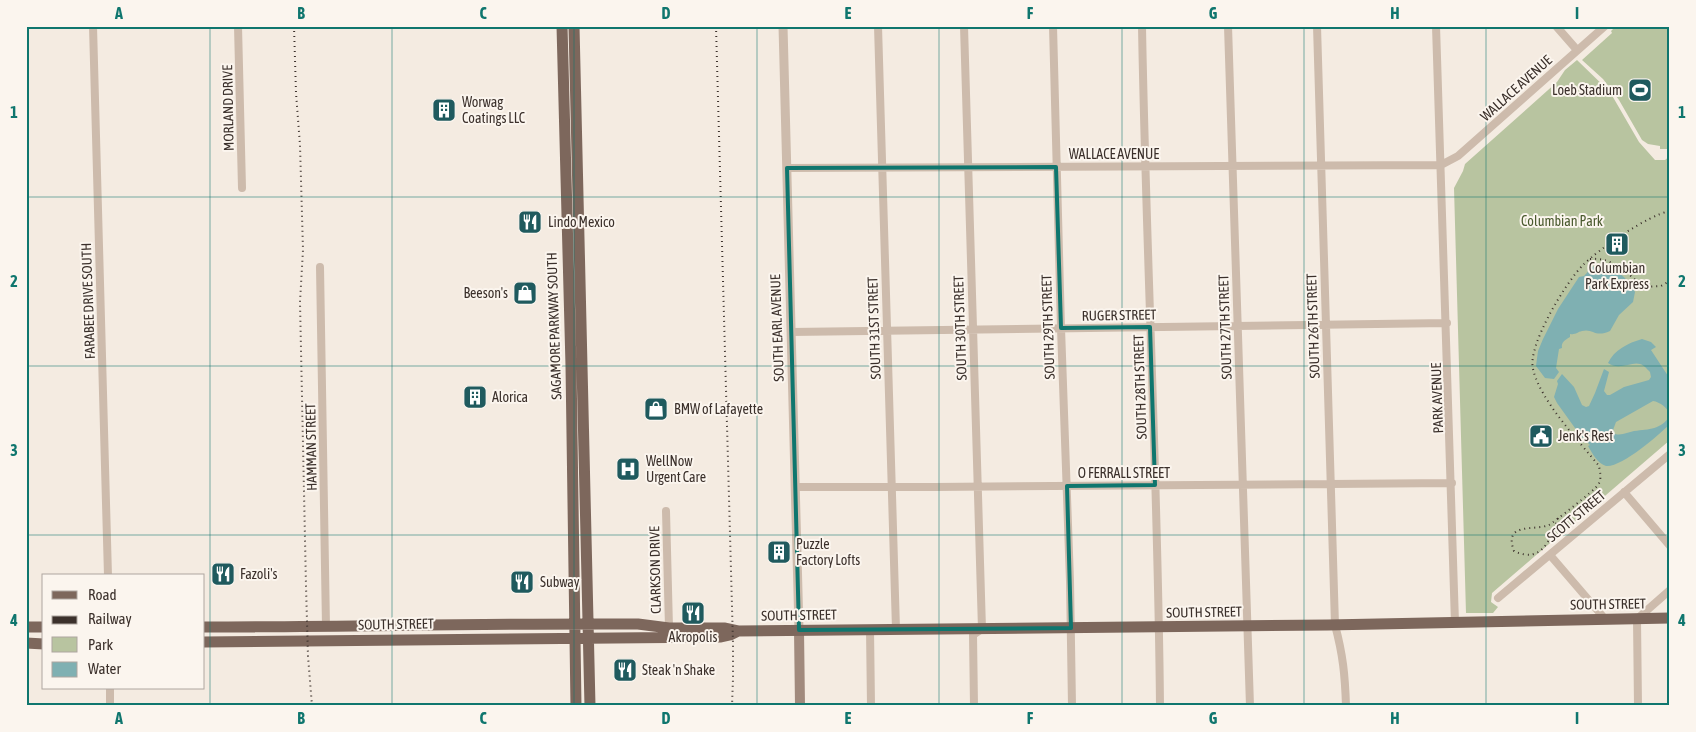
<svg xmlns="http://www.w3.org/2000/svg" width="1696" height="732" font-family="'Asap Condensed',sans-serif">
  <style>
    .green { fill: #b8c4a0 }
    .water { fill: #7fb0b2 }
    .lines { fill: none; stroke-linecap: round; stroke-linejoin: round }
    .minor { stroke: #cdbbac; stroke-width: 8 }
    .tertiary { stroke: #cdbbac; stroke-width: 9 }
    .secondary { stroke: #a18a7d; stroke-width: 10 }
    .primary { stroke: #7d675c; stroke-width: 11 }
    .rail { stroke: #3b302b; stroke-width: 2; stroke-dasharray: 1 4; stroke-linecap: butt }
    .marked { fill: none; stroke: #0f766e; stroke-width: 4; stroke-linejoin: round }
    .grid { fill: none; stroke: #0f766e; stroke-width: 1; stroke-opacity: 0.55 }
    .labels { text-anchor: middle; stroke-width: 4; stroke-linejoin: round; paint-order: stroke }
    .street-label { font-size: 14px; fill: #3b302b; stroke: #fbf5ee }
    .poi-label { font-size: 14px; fill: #3b302b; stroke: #fbf5ee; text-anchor: start }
    .park-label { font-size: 14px; fill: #4a5a2e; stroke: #fbf5ee }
    .neatline { fill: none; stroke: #0f766e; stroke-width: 2 }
    .grid-label { font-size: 16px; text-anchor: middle; font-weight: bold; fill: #0f766e }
  </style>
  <rect width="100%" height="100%" fill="#f4ebe1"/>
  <path class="green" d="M1616 26H1670V149H1660V146L1648 144 1642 140 1619 100 1603 79 1582 60 1612 33 1611 31Z
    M1577 60 1610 92 1639 142 1655 160H1665L1670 156V440L1492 593 1491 602 1498 607 1493 613H1466L1454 188 1463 171 1465 164 1557 82 1565 70Z"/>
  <path class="water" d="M1593 266 1595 269C1610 263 1628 277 1635 292L1633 302 1619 315 1610 331C1595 338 1593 328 1582 331 1577 332 1576 335 1570 334V337C1565 340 1561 342 1562 348L1559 349 1556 368 1559 372 1554 379 1545 378 1536 366 1538 351 1543 339 1558 309 1579 277 1584 276Z
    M1642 339 1651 342 1656 347 1651 350 1670 379V415C1668 408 1660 402 1653 401L1616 422 1613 430 1615 434C1622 436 1628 432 1634 431 1650 429 1660 430 1670 416V424C1659 435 1621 468 1606 466 1598 464 1592 453 1588 446L1590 445 1580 435 1557 403 1554 397 1558 384 1557 381 1562 374 1574 387 1582 405 1586 407 1589 406 1595 393 1604 369 1609 372 1604 391 1607 395H1610L1624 387 1649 380 1651 377 1650 372C1647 369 1644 365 1640 364 1632 361 1619 371 1608 363 1614 350 1628 343 1642 339Z"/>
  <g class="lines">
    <path class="minor" d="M93 26 108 576
      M238 26 242 188
      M878 26 896 629
      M964 26 982 629 973 635 974 706
      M1053 26 1061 328 1070 581 1072 706
      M1142 26C1146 253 1158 479 1160 706
      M1228 26 1250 706
      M1317 26 1335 625C1343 655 1345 675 1346 706
      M1436 26 1455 623
      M1556 26 1577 50
      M787 168 1441 165 1458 156 1605 26
      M320 267 326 627
      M791 332 1447 323
      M796 487H934L1452 483
      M1624 492 1670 546
      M666 511 669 628
      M1550 555 1605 619
      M1498 598 1670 454
      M870 629 871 706
      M110 706V688
      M1638 706 1637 619 1670 590"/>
    <path class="tertiary" d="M783 26 799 630"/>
    <path class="secondary" d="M799 630 800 706"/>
    <path class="primary" d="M562 26 571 366 576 706
      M574 26 590 706
      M26 627H44
      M204 627C348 627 493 623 638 624L669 628H724L738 631 1328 625 1670 618
      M204 642 721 637 730 635 738 631
      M26 643 44 644"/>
    <path class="rail" d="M294 26 296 93 300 145 303 250 300 302 306 586 308 656 312 706
      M716 26 733 643V679L732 706
      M1590 259C1614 257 1626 273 1644 287L1661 286 1670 281
      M1558 518C1550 541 1541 564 1514 551 1503 522 1534 531 1549 525 1554 522 1595 490 1598 485 1602 479 1600 472 1599 466 1578 440 1540 400 1533 369 1527 346 1566 282 1583 265 1599 249 1648 215 1670 211"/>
  </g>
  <path class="marked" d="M1056 167 1061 328 1150 327 1155 485 1067 486 1071 628 799 630 787 168Z"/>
  <path class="grid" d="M210 26V706M392 26V706M574 26V706M757 26V706M939 26V706M1122 26V706M1304 26V706M1486 26V706M26 197H1670M26 366H1670M26 535H1670"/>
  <defs>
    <g id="stadium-square" transform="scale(1.25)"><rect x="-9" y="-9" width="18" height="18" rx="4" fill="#1f5a5e" stroke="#fbf5ee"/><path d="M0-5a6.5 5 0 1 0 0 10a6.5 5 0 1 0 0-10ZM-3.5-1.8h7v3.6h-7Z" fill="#fff"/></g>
    <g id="building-square" transform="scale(1.25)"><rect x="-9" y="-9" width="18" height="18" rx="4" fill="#1f5a5e" stroke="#fbf5ee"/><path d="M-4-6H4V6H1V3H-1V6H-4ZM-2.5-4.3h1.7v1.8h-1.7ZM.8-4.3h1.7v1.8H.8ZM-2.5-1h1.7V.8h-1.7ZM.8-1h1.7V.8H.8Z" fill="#fff"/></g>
    <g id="restaurant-square" transform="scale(1.25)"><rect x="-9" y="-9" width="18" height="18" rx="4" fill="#1f5a5e" stroke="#fbf5ee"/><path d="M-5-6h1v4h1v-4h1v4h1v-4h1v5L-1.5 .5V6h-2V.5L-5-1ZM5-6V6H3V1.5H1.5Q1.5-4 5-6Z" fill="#fff"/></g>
    <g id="shop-square" transform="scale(1.25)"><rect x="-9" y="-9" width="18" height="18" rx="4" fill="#1f5a5e" stroke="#fbf5ee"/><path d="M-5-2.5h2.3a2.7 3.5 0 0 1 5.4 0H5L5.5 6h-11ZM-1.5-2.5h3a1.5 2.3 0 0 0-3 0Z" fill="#fff"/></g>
    <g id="civic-square" transform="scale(1.25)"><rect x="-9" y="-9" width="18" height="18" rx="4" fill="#1f5a5e" stroke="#fbf5ee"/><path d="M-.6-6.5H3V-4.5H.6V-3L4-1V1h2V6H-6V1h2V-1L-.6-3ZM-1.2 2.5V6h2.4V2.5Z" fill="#fff"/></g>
    <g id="hospital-square" transform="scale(1.25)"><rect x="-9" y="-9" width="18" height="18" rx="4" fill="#1f5a5e" stroke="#fbf5ee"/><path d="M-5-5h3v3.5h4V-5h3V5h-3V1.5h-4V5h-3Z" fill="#fff"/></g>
  </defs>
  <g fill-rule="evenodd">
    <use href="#stadium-square" x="1640" y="90"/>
    <use href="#building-square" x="444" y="110"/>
    <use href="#restaurant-square" x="530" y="222"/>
    <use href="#building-square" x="1617" y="244"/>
    <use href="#shop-square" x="525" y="293"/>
    <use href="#building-square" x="475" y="397"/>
    <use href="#shop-square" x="656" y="409"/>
    <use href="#civic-square" x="1541" y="436"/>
    <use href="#hospital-square" x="628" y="469"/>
    <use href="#building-square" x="779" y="552"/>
    <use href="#restaurant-square" x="223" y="574"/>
    <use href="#restaurant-square" x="522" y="582"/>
    <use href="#restaurant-square" x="693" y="613"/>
    <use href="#restaurant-square" x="625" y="670"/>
  </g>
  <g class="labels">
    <g class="street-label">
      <text transform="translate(1516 88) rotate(-42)" y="5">WALLACE AVENUE</text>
      <text transform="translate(228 108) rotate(-91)" y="5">MORLAND DRIVE</text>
      <text x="1114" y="159">WALLACE AVENUE</text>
      <text transform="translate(88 301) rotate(-92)" y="5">FARABEE DRIVE SOUTH</text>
      <text transform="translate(1119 315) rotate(-1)" y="5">RUGER STREET</text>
      <text transform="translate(554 326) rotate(-92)" y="5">SAGAMORE PARKWAY SOUTH</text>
      <text transform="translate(1313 326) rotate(-92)" y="5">SOUTH 26TH STREET</text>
      <text transform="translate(1048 327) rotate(-92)" y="5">SOUTH 29TH STREET</text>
      <text transform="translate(1225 327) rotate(-92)" y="5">SOUTH 27TH STREET</text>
      <text transform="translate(777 328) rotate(-92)" y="5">SOUTH EARL AVENUE</text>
      <text transform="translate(874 328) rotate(-92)" y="5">SOUTH 31ST STREET</text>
      <text transform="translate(960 328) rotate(-92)" y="5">SOUTH 30TH STREET</text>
      <text transform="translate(1140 387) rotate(-92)" y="5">SOUTH 28TH STREET</text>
      <text transform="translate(1437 398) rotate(-92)" y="5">PARK AVENUE</text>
      <text transform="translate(311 447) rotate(-91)" y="5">HAMMAN STREET</text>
      <text x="1124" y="478">O FERRALL STREET</text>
      <text transform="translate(1576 516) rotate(-40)" y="5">SCOTT STREET</text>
      <text transform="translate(655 570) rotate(-91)" y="5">CLARKSON DRIVE</text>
      <text transform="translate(1608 604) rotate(-1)" y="5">SOUTH STREET</text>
      <text transform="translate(1204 612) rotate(-1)" y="5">SOUTH STREET</text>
      <text transform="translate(799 615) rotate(-1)" y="5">SOUTH STREET</text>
      <text transform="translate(396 624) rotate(-1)" y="5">SOUTH STREET</text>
    </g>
    <g class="poi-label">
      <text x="1622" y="95" text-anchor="end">Loeb Stadium</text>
      <text x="462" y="107">Worwag<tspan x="462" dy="16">Coatings LLC</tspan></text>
      <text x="548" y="227">Lindo Mexico</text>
      <text x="1617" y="273" text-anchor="middle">Columbian<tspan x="1617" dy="16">Park Express</tspan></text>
      <text x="508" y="298" text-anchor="end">Beeson's</text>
      <text x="492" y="402">Alorica</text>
      <text x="674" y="414">BMW of Lafayette</text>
      <text x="1558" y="441">Jenk's Rest</text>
      <text x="646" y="466">WellNow<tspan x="646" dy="16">Urgent Care</tspan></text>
      <text x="796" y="549">Puzzle<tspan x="796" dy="16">Factory Lofts</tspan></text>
      <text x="240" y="579">Fazoli's</text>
      <text x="540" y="587">Subway</text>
      <text x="693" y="642" text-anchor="middle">Akropolis</text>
      <text x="642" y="675">Steak 'n Shake</text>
    </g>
    <g class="park-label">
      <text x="1562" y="226">Columbian Park</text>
    </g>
  </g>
  <rect width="1696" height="732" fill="none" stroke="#fbf5ee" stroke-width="55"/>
  <rect x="42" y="574" width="162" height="115" fill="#fbf5ee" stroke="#aea6a0"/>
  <rect x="52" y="591" width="25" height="8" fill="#7d675c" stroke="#aea6a0"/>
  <text x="88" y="600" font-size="15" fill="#3b302b">Road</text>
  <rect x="52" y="616" width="25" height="8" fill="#3b302b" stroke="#aea6a0"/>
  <text x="88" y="624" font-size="15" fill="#3b302b">Railway</text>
  <rect x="52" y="637" width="25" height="15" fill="#b8c4a0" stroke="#aea6a0"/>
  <text x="88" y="650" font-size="15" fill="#3b302b">Park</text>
  <rect x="52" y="662" width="25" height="15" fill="#7fb0b2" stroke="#aea6a0"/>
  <text x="88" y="674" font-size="15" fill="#3b302b">Water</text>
  <rect x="28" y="28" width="1640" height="676" class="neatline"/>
  <g class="grid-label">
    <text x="119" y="19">A</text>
    <text x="301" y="19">B</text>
    <text x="483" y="19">C</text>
    <text x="666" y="19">D</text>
    <text x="848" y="19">E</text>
    <text x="1030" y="19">F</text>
    <text x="1213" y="19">G</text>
    <text x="1395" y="19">H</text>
    <text x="1577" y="19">I</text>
    <text x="14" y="118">1</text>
    <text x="1682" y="118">1</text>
    <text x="14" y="287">2</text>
    <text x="1682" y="287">2</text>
    <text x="14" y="456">3</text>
    <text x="1682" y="456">3</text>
    <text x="14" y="626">4</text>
    <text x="1682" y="626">4</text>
    <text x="119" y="724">A</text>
    <text x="301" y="724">B</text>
    <text x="483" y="724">C</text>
    <text x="666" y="724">D</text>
    <text x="848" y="724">E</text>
    <text x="1030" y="724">F</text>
    <text x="1213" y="724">G</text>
    <text x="1395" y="724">H</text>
    <text x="1577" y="724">I</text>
  </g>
</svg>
